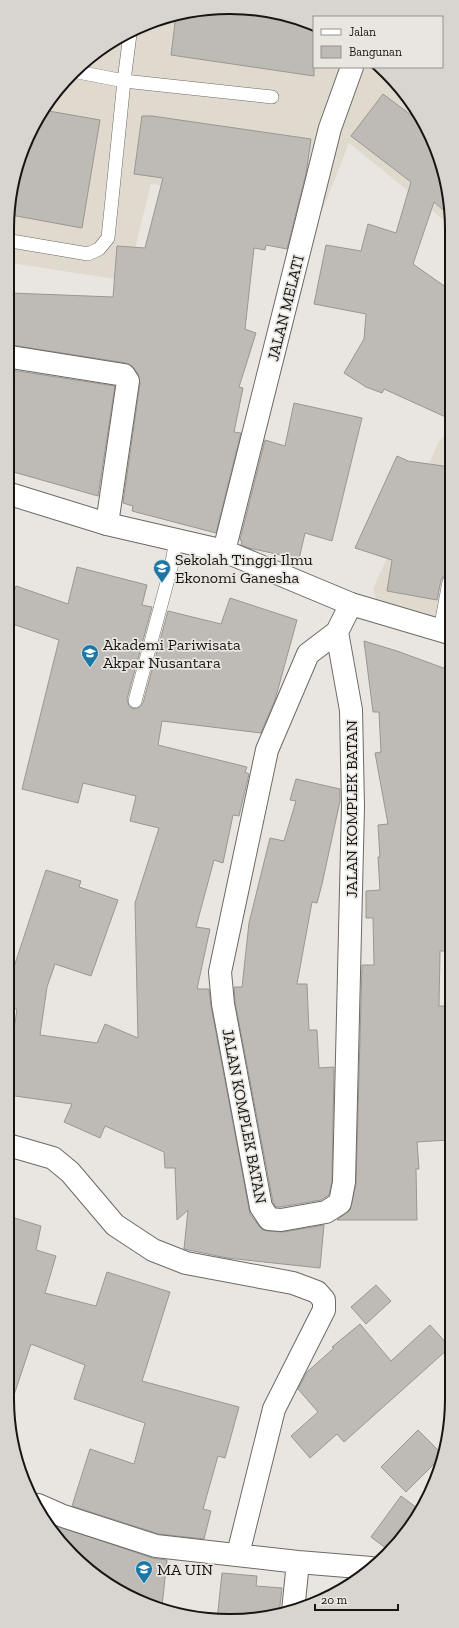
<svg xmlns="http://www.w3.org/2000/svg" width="459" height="1628" font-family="'Zilla Slab',serif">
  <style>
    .built { fill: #e0dace }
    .building { fill: #bebbb6; stroke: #999792 }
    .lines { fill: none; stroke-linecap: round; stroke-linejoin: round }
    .lane-casing { stroke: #6c6a66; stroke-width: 14 }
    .street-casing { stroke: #6c6a66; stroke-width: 24 }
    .secondary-casing { stroke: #6c6a66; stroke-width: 24 }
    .lane { stroke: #fff; stroke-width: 13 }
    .street { stroke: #fff; stroke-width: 22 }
    .secondary { stroke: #fff; stroke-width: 22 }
    .labels { text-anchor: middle; stroke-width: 3.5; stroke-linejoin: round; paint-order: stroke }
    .street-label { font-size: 16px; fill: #161513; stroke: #e9e6e1 }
    .poi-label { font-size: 16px; fill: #161513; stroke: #e9e6e1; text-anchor: start }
    .rim { fill: none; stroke: #161513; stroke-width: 2 }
  </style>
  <rect width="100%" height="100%" fill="#e9e6e1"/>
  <path class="built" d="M186 11H273L314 27V67H378L397 83 429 131 450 201V225L349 143 323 209 151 184 127 281 11 263V186L44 106 106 45Z
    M450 428 449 626 380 610 373 589 438 443Z"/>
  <path class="building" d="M186 11H273L314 27V76L171 55 176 15Z
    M383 94 427 127 429 131 450 201V216L434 202 413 264 450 290V419L384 389 382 393 366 387 344 373 364 339 366 314 314 304 326 245 361 251 368 224 396 233 411 182 351 136Z
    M43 110 100 120 82 228 11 215V186Z
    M142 116H152L311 139 306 174 287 249 266 245 265 250 254 248 245 329 256 333 239 387 243 388 234 432 241 433 216 533 132 511 133 506 123 503 140 383 138 374 131 365 126 363 11 345V293L113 297 117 246 145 248 163 178 134 174Z
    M11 370 115 386 98 496 10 471Z
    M294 403 362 418 332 541 305 533 299 559 249 548 241 545 242 541 240 540 265 440 285 446Z
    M397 456 408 461 450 467 449 563 447 574 443 577 441 580 437 600 387 591 392 560 355 548Z
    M77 567 147 585 142 605 152 607 127 699 129 706 133 709 140 707 143 703 168 611 221 624 230 598 297 620 275 700 261 733 162 721 158 745 247 767 245 772 249 774 239 816 233 815 223 863 214 860 196 927 210 929 197 989H209L211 1006 250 1214 259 1226 263 1230 268 1231 283 1232 324 1225 320 1268 227 1258 184 1249 188 1210 177 1220 175 1168H165L164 1152 105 1126 100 1138 64 1122 72 1104 8 1095V1072L17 1009 8 1008V985L46 870 81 881 79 887 118 900 91 976 55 964 47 987 40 1035 97 1043 105 1024 138 1038 135 903 159 828 130 821 136 796 83 783 78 803 22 789 59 640 10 623V602L16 586 68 604Z
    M364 641 397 651 449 670 448 951H440L439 1006H449L448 1140 417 1142 419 1169H416L417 1220H337L350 1210 356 1184 362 965H374L373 918H366V891L380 890 378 857H380L378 825 388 824 375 753 381 752 379 712H373Z
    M296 779 340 789V801L322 884 317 903 312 902 297 984H307L309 1030H317L319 1068 334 1067 332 1181 329 1195 321 1200 280 1207H276L273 1202 235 1002 234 987H242L249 923 270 838 284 841 296 801 290 800Z
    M8 1216 41 1226 36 1250 56 1256 45 1293 96 1306 107 1272 170 1292 142 1381 239 1407 225 1458 218 1456 203 1509 211 1511 204 1539 159 1534 72 1506 90 1449 134 1464 145 1423 74 1399 85 1365 31 1344 11 1404 8 1403Z
    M376 1285 391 1301 366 1324 351 1307Z
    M360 1324 391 1361 430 1325 448 1345V1349L344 1442 337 1434 310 1458 291 1436 318 1412 298 1389 307 1372 334 1348 332 1347Z
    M418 1430 443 1455 406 1492 381 1467Z
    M401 1496 421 1511 387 1549 371 1537Z
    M49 1523 152 1558 167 1560 162 1606 131 1598 62 1545Z
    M222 1573 257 1576 256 1586 282 1588 279 1614 217 1620Z"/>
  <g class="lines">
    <g class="lane-casing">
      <path id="lane" d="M78 72 124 81 272 97
        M11 241 88 254 99 249 108 238 124 81 130 34
        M440 630 449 582
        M135 701 171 568 176 540"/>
    </g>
    <g class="street-casing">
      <path id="street" d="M11 357 124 375 128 381 107 524
        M224 551 330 128 352 67
        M337 632 351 710 353 806 344 1182 340 1203 326 1212 281 1220 269 1219 261 1207 223 1004 220 972 267 750 308 654 337 632 351 604
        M8 1145 53 1158 70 1172 115 1225 153 1250 186 1263 293 1283 317 1292 324 1300V1310L274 1409 238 1554
        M38 1505 63 1516 156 1546 298 1562 371 1568
        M293 1611 298 1562"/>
    </g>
    <g class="secondary-casing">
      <path id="secondary" d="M10 494 107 524 224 551 351 604 449 633"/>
    </g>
    <use href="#lane" class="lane"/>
    <use href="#street" class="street"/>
    <use href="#secondary" class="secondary"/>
  </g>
  <defs>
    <g id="university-pin" transform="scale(0.9)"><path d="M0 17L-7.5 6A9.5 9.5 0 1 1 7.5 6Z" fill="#1b78a6" stroke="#e9e6e1"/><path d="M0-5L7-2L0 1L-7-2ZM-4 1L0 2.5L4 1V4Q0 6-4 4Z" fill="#fff"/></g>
    <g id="school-pin" transform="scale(0.9)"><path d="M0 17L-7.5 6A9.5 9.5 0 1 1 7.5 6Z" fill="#1b78a6" stroke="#e9e6e1"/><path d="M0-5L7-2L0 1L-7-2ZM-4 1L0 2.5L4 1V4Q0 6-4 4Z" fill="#fff"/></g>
  </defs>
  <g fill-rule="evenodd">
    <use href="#university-pin" x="162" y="568"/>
    <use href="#university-pin" x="90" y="653"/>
    <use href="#school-pin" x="144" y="1569"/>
  </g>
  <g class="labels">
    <g class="street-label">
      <text transform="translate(285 308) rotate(-76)" y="6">JALAN MELATI</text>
      <text transform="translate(351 809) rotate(-90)" y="6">JALAN KOMPLEK BATAN</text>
      <text transform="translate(245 1116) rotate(79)" y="6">JALAN KOMPLEK BATAN</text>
    </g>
    <g class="poi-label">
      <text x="175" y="565">Sekolah Tinggi Ilmu<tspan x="175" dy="18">Ekonomi Ganesha</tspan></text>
      <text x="103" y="650">Akademi Pariwisata<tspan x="103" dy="18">Akpar Nusantara</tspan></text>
      <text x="157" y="1575">MA UIN</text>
    </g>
  </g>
  <path d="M0 0H459V1628H0ZM229 14H230A215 215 0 0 1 445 229V1399A215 215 0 0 1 230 1614H229A215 215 0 0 1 14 1399V229A215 215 0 0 1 229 14Z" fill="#d8d5d1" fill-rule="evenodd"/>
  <path class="rim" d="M229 14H230A215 215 0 0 1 445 229V1399A215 215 0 0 1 230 1614H229A215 215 0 0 1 14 1399V229A215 215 0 0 1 229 14Z"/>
  <rect x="313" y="16" width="130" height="52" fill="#e9e6e1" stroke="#95928f"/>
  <rect x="321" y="29" width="20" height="6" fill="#ffffff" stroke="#95928f"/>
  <text x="349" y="36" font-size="12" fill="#161513">Jalan</text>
  <rect x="321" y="46" width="20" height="12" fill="#bebbb6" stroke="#95928f"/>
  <text x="349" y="56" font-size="12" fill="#161513">Bangunan</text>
  <path d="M315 1604v6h83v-6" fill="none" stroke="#161513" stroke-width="2"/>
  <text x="321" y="1604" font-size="12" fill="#161513" stroke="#e9e6e1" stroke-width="3" paint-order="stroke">20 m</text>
</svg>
